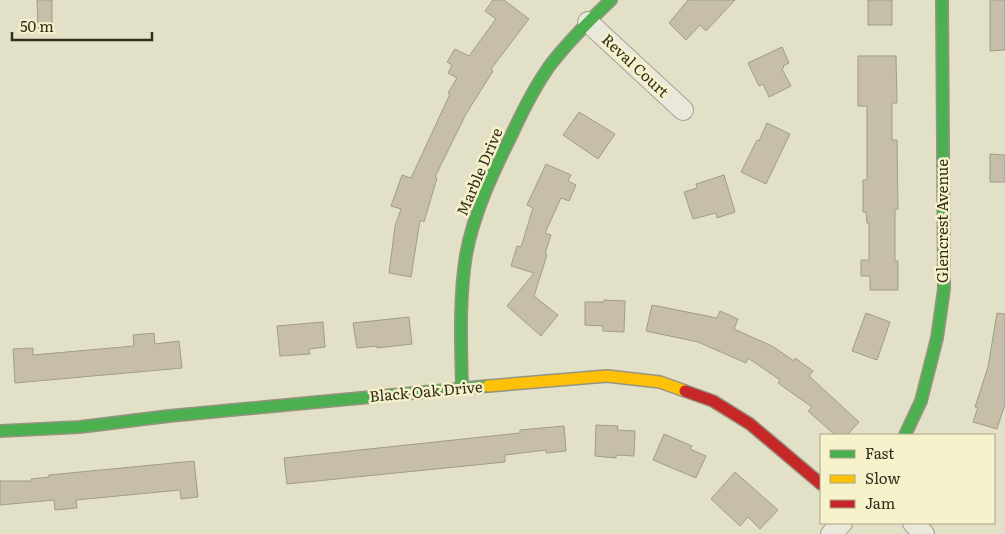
<svg xmlns="http://www.w3.org/2000/svg" width="1005" height="534" font-family="Literata,serif">
  <style>
    .building { fill: #c6bea9; stroke: #a29b88 }
    .lines { fill: none; stroke-linecap: round; stroke-linejoin: round }
    .street-casing { stroke: #a7a492; stroke-width: 22 }
    .fast-casing { stroke: #979382; stroke-width: 14 }
    .slow-casing { stroke: #979382; stroke-width: 14 }
    .jam-casing { stroke: #979382; stroke-width: 14 }
    .street { stroke: #eae8da; stroke-width: 20 }
    .fast { stroke: #4caf50; stroke-width: 11 }
    .slow { stroke: #ffc107; stroke-width: 11 }
    .jam { stroke: #c62828; stroke-width: 11 }
    .labels { text-anchor: middle; stroke-width: 5; stroke-linejoin: round; paint-order: stroke }
    .street-label { font-size: 15px; fill: #342c1b; stroke: #f5f2cc }
  </style>
  <rect width="100%" height="100%" fill="#e3e0c8"/>
  <path class="building" d="M37 0H52V27L38 28Z
    M493 0H504L529 19 491 69 493 71 466 114 435 177 437 178 424 222 420 220 411 277 389 273 395 226 401 209 391 206 402 175 411 178 450 94 448 93 457 78 448 73 452 65 447 62 455 49 469 56 496 19 485 11Z
    M688 0H735L706 31 700 25 686 40 669 23Z
    M868 0H892V25H868Z
    M990 0H1005V50L990 51Z
    M782 47 789 63 783 66 784 67 782 69 791 86 769 97 763 84 759 86 748 63Z
    M858 56H896L897 103H892V140H897L898 209H895V261H898V290H870V276H861V260H869V223H867L866 212H863V180H867V106H858Z
    M579 112 615 134 598 159 563 135Z
    M767 123 790 134 766 184 741 172 757 140 759 141Z
    M990 154 1005 155V182H990Z
    M546 164 571 175 568 181 576 185 569 201 561 198 545 233 551 235 545 254 547 255 534 296 558 315 541 336 507 306 534 273 511 266 517 246 521 247 533 208 527 205Z
    M724 175 735 212 717 218 716 213 693 219 684 192 697 188 696 184Z
    M604 300 625 301 624 332 603 331V326L585 325V302H604Z
    M652 305 717 318 720 311 738 319 734 329 772 346 794 361 795 358 813 371 809 376 859 422 847 435H835L808 411 812 407 778 383 780 380 748 358 746 363 698 342 646 331Z
    M866 313 890 322 877 360 852 351Z
    M997 313 1005 314V404L997 429 973 422 978 407H975L988 367Z
    M409 317 412 344 377 348V346L357 348 353 323Z
    M323 322 325 347 309 349 310 354 280 356 277 326Z
    M154 333 155 344 179 341 182 368 15 383 13 349 33 348V355L134 346 133 335Z
    M596 425 618 426 617 430 635 431 634 456 616 455V458L595 456Z
    M564 426 566 451 546 453V450L505 455V462L287 484 284 458 520 433V430Z
    M664 434 692 446 690 449 706 456 696 478 653 460Z
    M194 461 198 497 181 499 180 490 76 500 77 508 55 510 54 500 0 505V481H32L31 479 49 477V475Z
    M735 472 778 510 760 529 748 517 740 526 711 499Z"/>
  <g class="lines">
    <g class="street-casing">
      <path id="street" d="M588 22 683 110
        M913 523 924 534
        M831 534 842 523"/>
    </g>
    <g class="fast-casing">
      <path id="fast" d="M462 388C461 344 459 299 466 255 474 212 493 172 512 134 523 110 535 86 551 64 569 41 590 20 611 0
        M0 431 80 427 169 416 488 386
        M905 435 921 401 937 338 944 289 942 0"/>
    </g>
    <g class="slow-casing">
      <path id="slow" d="M488 386 607 376 660 382 685 391"/>
    </g>
    <g class="jam-casing">
      <path id="jam" d="M685 391 713 401 750 424 821 484"/>
    </g>
    <use href="#street" class="street"/>
    <use href="#fast" class="fast"/>
    <use href="#slow" class="slow"/>
    <use href="#jam" class="jam"/>
  </g>
  <g class="labels">
    <g class="street-label">
      <text transform="translate(635 66) rotate(43)" y="5">Reval Court</text>
      <text transform="translate(480 172) rotate(-67)" y="5">Marble Drive</text>
      <text transform="translate(943 221) rotate(-90)" y="5">Glencrest Avenue</text>
      <text transform="translate(426 392) rotate(-5)" y="5">Black Oak Drive</text>
    </g>
  </g>
  <rect x="820" y="434" width="175" height="90" fill="#f5f2cc" stroke="#a8a385"/>
  <rect x="830" y="450" width="25" height="8" fill="#4caf50" stroke="#a8a385"/>
  <text x="865" y="459" font-size="15" fill="#342c1b">Fast</text>
  <rect x="830" y="475" width="25" height="8" fill="#ffc107" stroke="#a8a385"/>
  <text x="865" y="484" font-size="15" fill="#342c1b">Slow</text>
  <rect x="830" y="500" width="25" height="8" fill="#c62828" stroke="#a8a385"/>
  <text x="865" y="509" font-size="15" fill="#342c1b">Jam</text>
  <path d="M12 32v8h140v-8" fill="none" stroke="#342c1b" stroke-width="2.5"/>
  <text x="20" y="32" font-size="15" fill="#342c1b" stroke="#f5f2cc" stroke-width="4" paint-order="stroke">50 m</text>
</svg>
